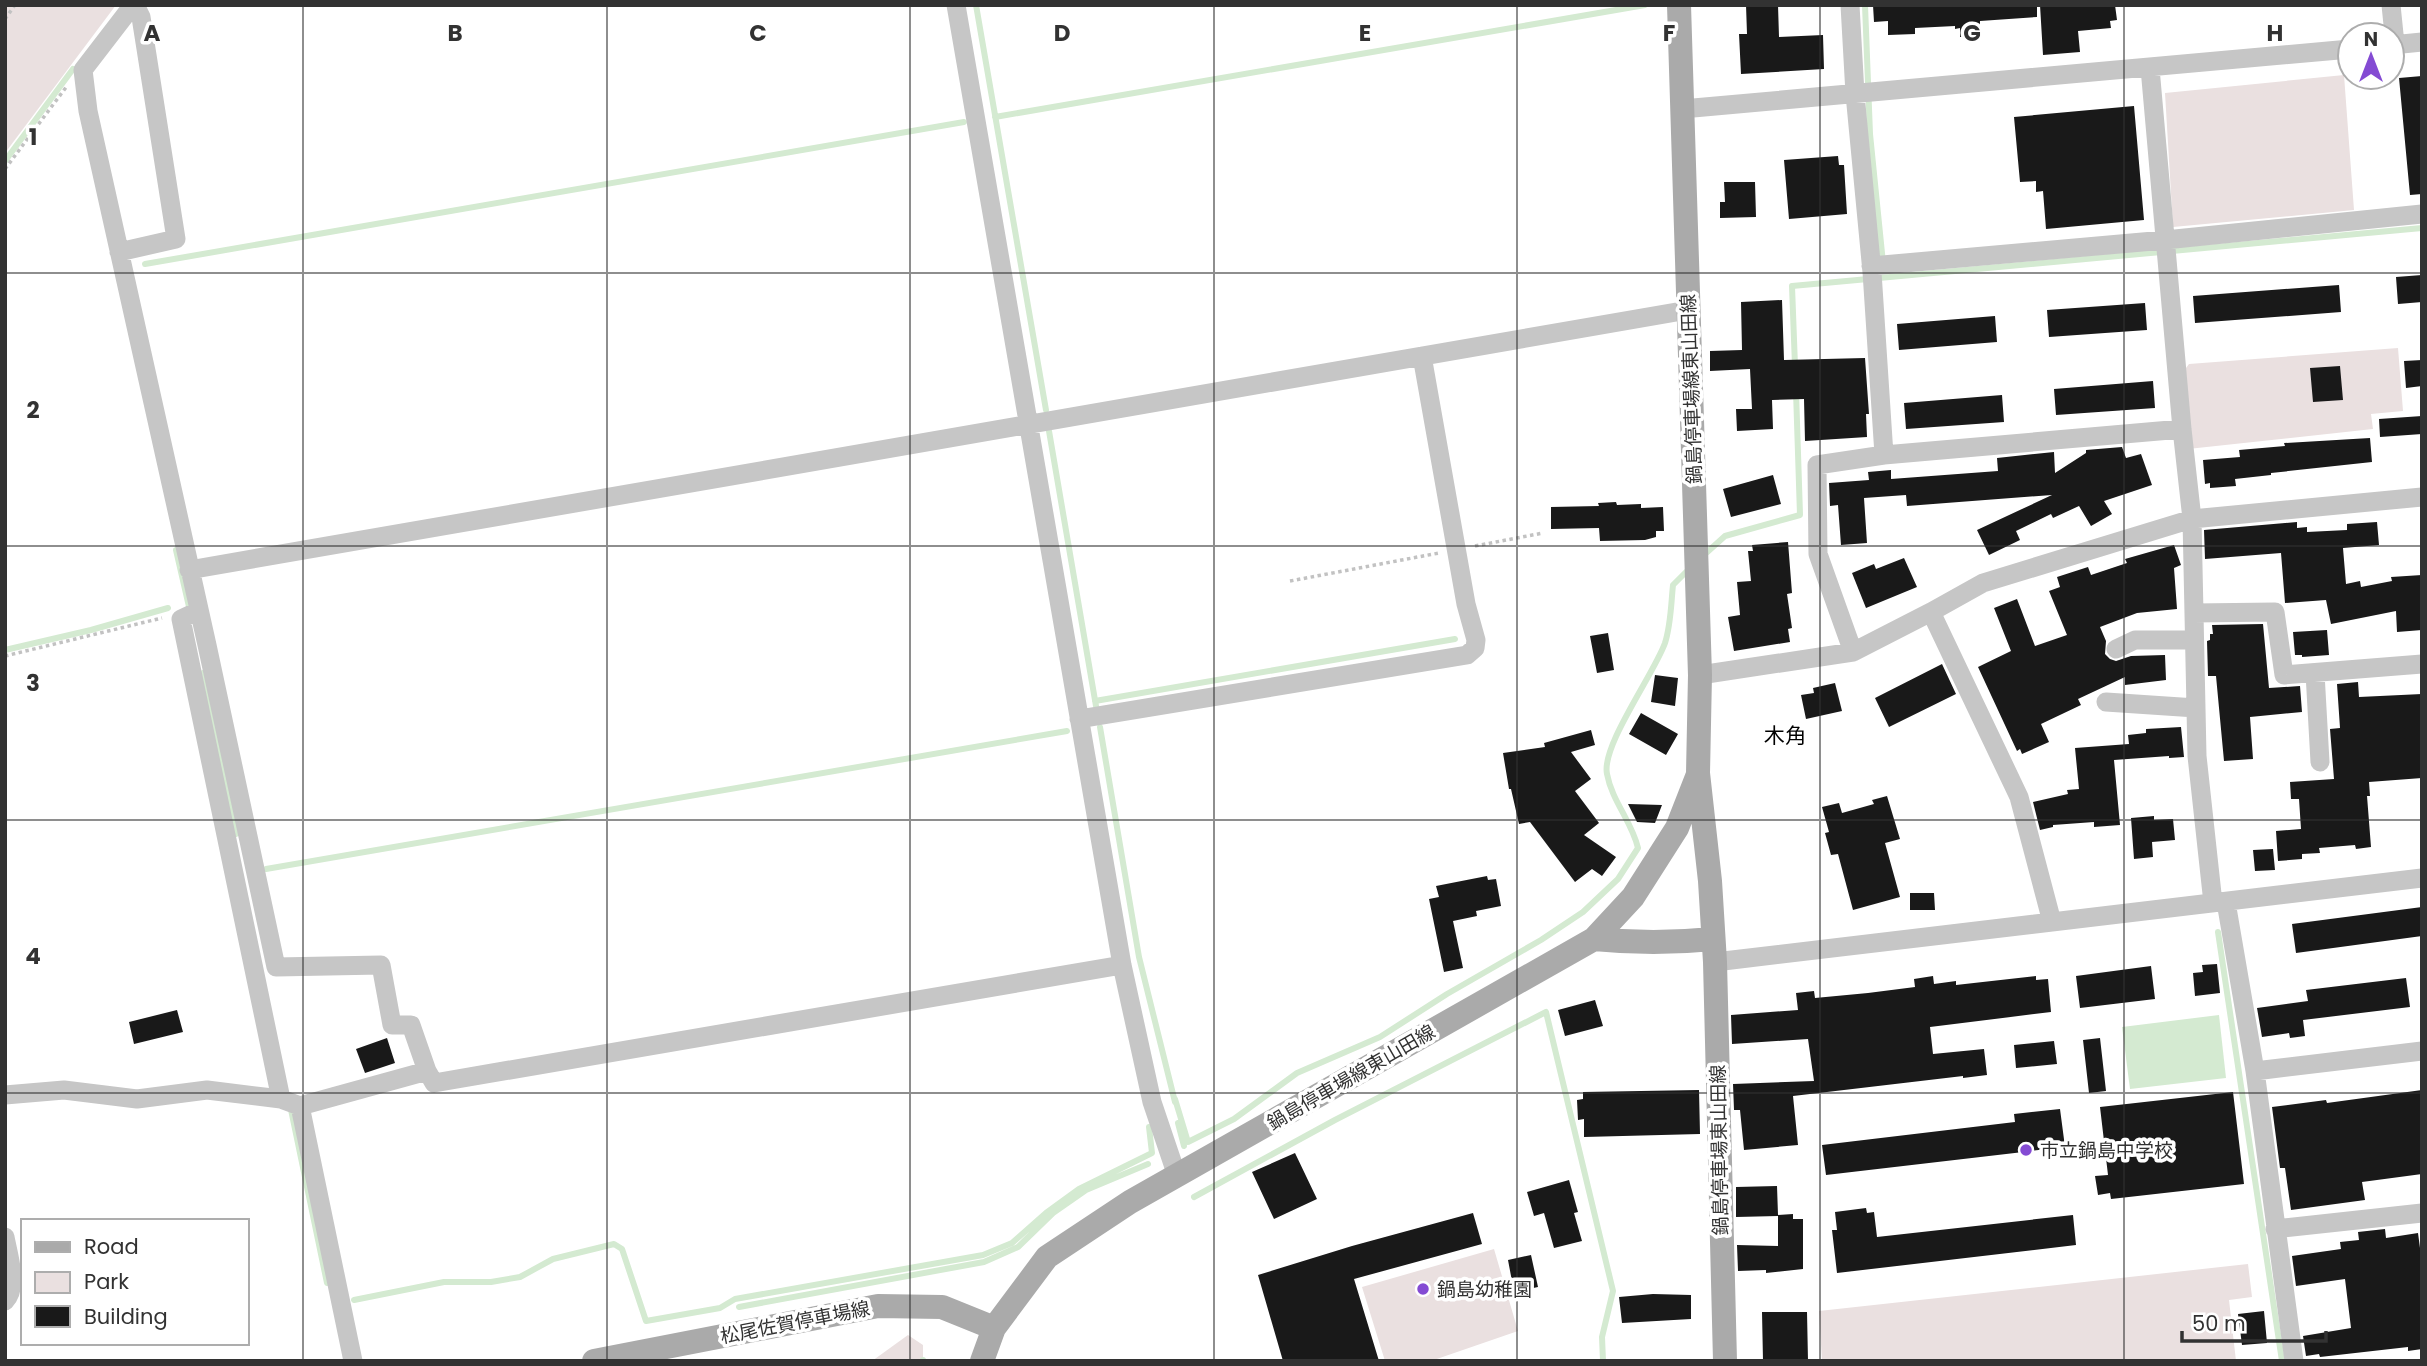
<svg xmlns="http://www.w3.org/2000/svg" width="2427" height="1366" font-family="Poppins,'Noto Sans JP',sans-serif">
  <style>
    .green { fill: #eae0e0 }
    .water { fill: #d4ead1 }
    .lines { fill: none; stroke-linecap: round; stroke-linejoin: round }
    .stream { stroke: #d4ead1; stroke-width: 6 }
    .building { fill: #191919 }
    .path { stroke: #c2c2c2; stroke-width: 3.5; stroke-dasharray: 3.5 3.5; stroke-linecap: butt }
    .minor { stroke: #c6c6c6; stroke-width: 19 }
    .major { stroke: #aaa; stroke-width: 24 }
    .grid { fill: none; stroke: #323232; stroke-width: 2; stroke-opacity: 0.55 }
    .poi-dot { fill: #844bd3; stroke: #fff; stroke-width: 2.5 }
    .labels { text-anchor: middle; stroke-width: 7; stroke-linejoin: round; paint-order: stroke }
    .street-label { font-size: 19px; fill: #323232; stroke: #fff }
    .poi-label { font-size: 19px; fill: #323232; stroke: #fff; text-anchor: start }
    .neighbourhood-label { font-size: 21px; fill: #000; stroke: #fff }
    .grid-label { font-size: 23px; text-anchor: middle; font-weight: bold; fill: #323232; stroke: #fff; stroke-width: 7; stroke-linejoin: round; paint-order: stroke }
  </style>
  <rect width="100%" height="100%" fill="#fff"/>
  <path class="green" d="M5 5H116L5 153Z
    M2344 75 2354 210 2173 227 2165 93Z
    M2398 348 2403 411 2371 414 2373 429 2188 449 2183 372 2189 364Z
    M1494 1249 1518 1331 1431 1361H1385L1362 1287Z
    M2248 1264 2252 1297 2229 1300 2236 1361H1822L1819 1311Z
    M908 1335 923 1345V1361H872Z"/>
  <path class="water" d="M2219 1015 2226 1078 2130 1089 2122 1027Z"/>
  <g class="lines">
    <path class="stream" d="M976 5 1046 410
      M1865 5 1870 134 1883 263
      M995 117 1645 5
      M5 161 73 69
      M145 264 964 122
      M1795 366 1792 286 2422 228
      M1049 431 1096 706
      M176 550 190 611
      M1704 555 1725 536 1800 515 1796 391
      M5 650 91 630 168 608
      M203 673 236 834
      M1095 701 1455 639
      M1100 727 1139 957 1175 1102
      M266 869 1067 731
      M2218 932 2282 1361
      M1175 1099 1188 1142 1234 1119 1297 1073 1380 1037 1447 994 1541 940 1583 912 1618 879 1638 848C1632 822 1612 801 1607 774 1601 746 1654 674 1665 643 1671 624 1671 604 1673 585L1688 570
      M290 1105 327 1283
      M1178 1123 1184 1146
      M1194 1197 1335 1120 1546 1012 1613 1291 1602 1337 1603 1361
      M354 1300 444 1282H491L520 1277 553 1259 614 1244 622 1249 646 1321 720 1308 735 1299 983 1255 1012 1243 1046 1213 1079 1189 1152 1153 1149 1127
      M739 1307 984 1262 1018 1247 1053 1213 1086 1190 1148 1164
      M923 1360V1361"/>
  </g>
  <path class="building" d="M1746 5H1778L1779 37 1823 35 1824 69 1741 74 1739 34H1747Z
    M1873 5H2037V17L1980 21V36L1960 37V28L1955 29V26L1915 28V34L1888 35V21L1874 22Z
    M2040 5H2115L2117 20 2110 21 2111 28 2078 31 2080 52 2043 55Z
    M2422 76V194L2410 195 2399 78Z
    M2134 106 2144 220 2046 229 2043 191 2036 192V181L2020 182 2014 117Z
    M1838 156 1839 165H1844L1847 214 1789 219 1784 160Z
    M1724 182H1755L1756 217 1720 218V202H1725Z
    M2422 275V302L2398 304 2396 277Z
    M2339 285 2341 312 2195 323 2193 296Z
    M1782 300 1784 360 1865 358 1869 414H1866L1867 437 1805 441 1804 399 1772 400 1773 429 1737 431 1736 409H1752L1750 369 1710 371V351L1742 350 1741 302Z
    M2145 303 2147 330 2049 337 2047 310Z
    M1995 316 1997 342 1899 350 1897 324Z
    M2422 360V386L2406 388 2404 361Z
    M2340 366 2343 400 2313 402 2310 368Z
    M2153 381 2155 408 2056 415 2054 389Z
    M2002 395 2004 422 1906 429 1904 403Z
    M2422 416V434L2380 437 2379 419Z
    M2370 438 2372 462 2271 473V475L2235 479 2236 486 2210 488V483L2205 484 2203 460 2240 457 2239 450 2285 446 2284 443Z
    M2122 447 2126 458 2141 454 2152 485 2104 501 2112 514 2091 526 2079 506 2053 518 2051 514 2016 531 2020 540 1989 555 1977 530 2052 495 1907 506 1906 495 1864 498 1867 543 1841 545 1838 505 1830 506 1829 483 1869 480 1868 472 1891 470V479L1998 471 1997 458 2054 452 2055 473 2086 453V450Z
    M1773 475 1781 504 1731 517 1723 489Z
    M1616 502 1617 505 1641 504V508L1663 507 1664 531H1656V537L1645 540 1600 541 1599 528 1551 529V507L1599 506 1598 503Z
    M2297 522V528L2307 527V532L2347 530V524L2377 522 2379 545 2343 548 2346 584 2360 581 2361 587 2392 581 2391 577 2422 575V630L2397 632 2396 611 2331 624 2326 600 2285 603 2281 553 2205 559 2204 530Z
    M1788 542 1792 593 1787 594 1792 628 1788 629 1790 642 1734 651 1728 617 1740 615 1737 582 1751 581 1748 551H1753L1752 545Z
    M2174 545 2181 565 2174 568 2177 609 2137 613 2100 627 2106 641 2105 654 2110 659 2116 661 2131 656 2165 655 2166 680 2125 685V677L2078 699 2081 705 2041 724 2049 742 2022 754 2020 749 2017 751 1978 667 2011 651 1994 608 2017 599 2035 646 2067 635 2049 591 2060 587 2057 577 2088 567 2091 575 2127 563 2125 559Z
    M1904 558 1917 587 1866 608 1852 573 1874 564 1876 569Z
    M2263 624 2269 688 2300 686 2302 712 2250 717 2253 759 2224 761 2216 676H2208L2207 641 2210 640V634H2213L2212 625Z
    M2327 630 2329 655 2302 657V655H2295L2293 632Z
    M1608 633 1614 670 1597 673 1590 636Z
    M1942 664 1956 694 1889 727 1875 698Z
    M1655 675 1678 678 1675 706 1651 702Z
    M2358 682 2359 697 2422 694V778L2369 782 2370 796H2367L2371 847 2356 849 2355 845 2319 848 2320 853 2302 854V859L2278 861 2276 831 2301 829 2299 799H2291L2290 782 2334 779 2330 729 2340 728 2337 684Z
    M1835 683 1842 711 1806 719 1801 695 1814 693 1813 688Z
    M1641 713 1678 734 1666 755 1629 734Z
    M2181 727 2184 757 2169 758V756L2114 760 2120 825 2094 827V822L2053 825V827L2040 830 2033 802 2068 794 2067 790 2079 789 2075 748 2129 744 2128 735 2146 733V729Z
    M1591 730 1595 745 1571 752 1591 779 1575 791 1599 823 1584 835 1616 857 1602 876 1592 869 1575 882 1530 822 1519 824 1511 789H1509L1503 753 1545 747 1544 743Z
    M1887 796 1900 839 1885 843 1900 897 1853 910 1838 854 1831 855 1825 833 1829 832 1822 807 1839 803 1842 813 1874 804 1872 800Z
    M1628 804 1662 805 1655 823 1637 822Z
    M2154 816V820L2173 819 2175 840 2152 842 2153 857 2134 859 2131 818Z
    M2273 849 2275 870 2255 871 2253 850Z
    M1487 876 1488 880 1496 879 1501 906 1476 911 1477 916 1453 921 1463 968 1444 972 1429 899 1439 897 1436 886Z
    M1910 893H1934L1935 910H1910Z
    M2422 907V936L2296 953 2292 924Z
    M2217 964 2220 993 2195 996 2193 973 2203 972 2202 965Z
    M2151 966 2155 999 2080 1008 2076 976Z
    M1933 976 1934 984 1956 981V985L2036 976V980L2048 979 2051 1012 1930 1027 1933 1054 1984 1049 1987 1075 1963 1078V1076L1793 1096 1798 1145 1744 1150 1740 1110H1734L1733 1084 1814 1081 1808 1039 1732 1044 1731 1015 1798 1010 1796 993 1814 991 1815 998 1868 993 1915 987 1914 979Z
    M2406 978 2410 1007 2303 1020 2305 1036 2290 1038 2289 1033 2262 1037 2257 1008 2308 1001 2306 990Z
    M1595 1000 1603 1026 1565 1036 1558 1010Z
    M177 1010 183 1032 134 1044 129 1022Z
    M387 1038 395 1063 365 1073 356 1049Z
    M2100 1038 2106 1091 2089 1093 2083 1040Z
    M2054 1041 2057 1064 2016 1068 2014 1045Z
    M1699 1090 1700 1134 1584 1137V1119L1578 1120 1577 1100 1583 1099V1092Z
    M2422 1090V1174L2362 1182 2365 1200 2291 1210 2285 1168H2280L2272 1107 2326 1100 2327 1103Z
    M2233 1092 2244 1184 2111 1199 2110 1193 2098 1195 2095 1176 2108 1175 2100 1107Z
    M2060 1109 2065 1147 1826 1175 1822 1145 2015 1122 2014 1114Z
    M1295 1153 1317 1199 1274 1219 1252 1172Z
    M1569 1180 1578 1212 1574 1213 1582 1241 1554 1248 1544 1213 1534 1216 1527 1192Z
    M1777 1186 1778 1215 1793 1214V1219H1803V1269L1766 1273V1270L1738 1271 1737 1245 1778 1246V1216L1736 1217V1187Z
    M1866 1208 1867 1213 1874 1212 1877 1237 2073 1215 2076 1245 1837 1273 1832 1230H1837L1835 1212Z
    M1473 1213 1482 1244 1354 1279 1379 1361H1283L1258 1275 1352 1246Z
    M2385 1229 2386 1238 2418 1233 2422 1263V1349L2408 1351V1347L2320 1357 2319 1354 2306 1356 2303 1336 2351 1328 2345 1279 2296 1286 2292 1256 2341 1249 2340 1242 2359 1240 2358 1232Z
    M1531 1255 1538 1287 1514 1292 1508 1260Z
    M1653 1294 1691 1295V1319L1622 1323 1619 1297Z
    M2264 1311 2267 1343 2242 1345 2238 1314Z
    M1762 1312H1807L1808 1361H1763Z"/>
  <g class="lines">
    <path class="path" d="M5 19 15 5
      M5 169 67 86
      M1475 546 1543 533
      M1290 581 1439 553
      M5 656 162 618"/>
    <path class="minor" d="M133 5 83 70 88 111 207 645 276 967 381 965 392 1025H411L427 1071
      M956 5 1122 965 1152 1102 1177 1176
      M1850 5 1855 94 1872 272 1884 455
      M2391 5 2395 44
      M2392 45 2422 42
      M2150 68 2182 429 2192 519 2197 756 2213 903
      M1682 109 2350 49
      M119 252 176 239 141 17 135 5
      M1871 266 2165 240 2422 214
      M189 570 1688 310
      M198 611 181 619 281 1099
      M1931 612 2019 797 2052 922
      M2194 613 2275 612 2284 675 2422 664
      M2116 649 2135 640H2194
      M1853 652 1818 554 1817 465 1884 455 2182 429
      M2315 673 2320 762
      M1700 675 1853 652 1931 612 1983 583 2192 519 2422 497
      M2106 702 2196 708
      M1079 719 1467 655 1475 648 1476 640 1466 604 1422 356
      M2226 902 2255 1071 2294 1361
      M1715 962 2422 878
      M2255 1071 2422 1051
      M5 1095 64 1090 137 1099 207 1090 281 1099 300 1106 427 1071 434 1083 1122 965
      M300 1106 353 1361
      M2275 1229 2422 1213
      M5 1237C8 1254 19 1287 5 1301"/>
    <path class="major" d="M1679 5 1700 675 1698 773 1710 881 1715 962 1725 1361
      M1594 939C1634 943 1673 943 1713 939
      M594 1361 878 1306 942 1307 994 1328
      M982 1361 994 1328 1047 1257 1130 1202 1594 939 1633 897 1677 828 1697 777"/>
  </g>
  <path class="grid" d="M303 5V1361M607 5V1361M910 5V1361M1214 5V1361M1517 5V1361M1820 5V1361M2124 5V1361M5 273H2422M5 546H2422M5 820H2422M5 1093H2422"/>
  <g class="poi-dot">
    <circle cx="2026" cy="1150" r="7"/>
    <circle cx="1423" cy="1289" r="7"/>
  </g>
  <g class="labels">
    <g class="street-label">
      <text transform="translate(1691 389) rotate(-92)" y="7">鍋島停車場線東山田線</text>
      <text transform="translate(1351 1077) rotate(-30)" y="7">鍋島停車場線東山田線</text>
      <text transform="translate(1719 1150) rotate(-91)" y="7">鍋島停車場東山田線</text>
      <text transform="translate(795 1322) rotate(-11)" y="7">松尾佐賀停車場線</text>
    </g>
    <g class="poi-label">
      <text x="2040" y="1157">市立鍋島中学校</text>
      <text x="1437" y="1296">鍋島幼稚園</text>
    </g>
    <g class="neighbourhood-label">
      <text x="1785" y="743">木角</text>
    </g>
  </g>
  <g class="grid-label">
    <text x="152" y="41">A</text>
    <text x="455" y="41">B</text>
    <text x="758" y="41">C</text>
    <text x="1062" y="41">D</text>
    <text x="1365" y="41">E</text>
    <text x="1669" y="41">F</text>
    <text x="1972" y="41">G</text>
    <text x="2275" y="41">H</text>
    <text x="33" y="145">1</text>
    <text x="33" y="418">2</text>
    <text x="33" y="691">3</text>
    <text x="33" y="964">4</text>
  </g>
  <rect width="2427" height="1366" fill="none" stroke="#323232" stroke-width="14"/>
  <rect x="21" y="1219" width="228" height="126" fill="#ffffff" stroke="#adadad" stroke-width="2"/>
  <rect x="35" y="1242" width="35" height="10" fill="#aaaaaa" stroke="#adadad" stroke-width="2"/>
  <text x="84" y="1254" font-size="21" fill="#323232">Road</text>
  <rect x="35" y="1272" width="35" height="21" fill="#eae0e0" stroke="#adadad" stroke-width="2"/>
  <text x="84" y="1289" font-size="21" fill="#323232">Park</text>
  <rect x="35" y="1306" width="35" height="21" fill="#191919" stroke="#adadad" stroke-width="2"/>
  <text x="84" y="1324" font-size="21" fill="#323232">Building</text>
  <g transform="translate(2371 56)"><circle r="33" fill="#ffffff" stroke="#adadad" stroke-width="2"/>
  <path d="M0-5L12 26L0 18L-12 26Z" fill="#844bd3"/>
  <text y="-10" font-size="19" font-weight="bold" text-anchor="middle" fill="#323232">N</text>
  </g>
  <path d="M2182 1331v10h144v-10" fill="none" stroke="#323232" stroke-width="3.5"/>
  <text x="2192" y="1331" font-size="21" fill="#323232" stroke="#ffffff" stroke-width="5" paint-order="stroke">50 m</text>
</svg>
